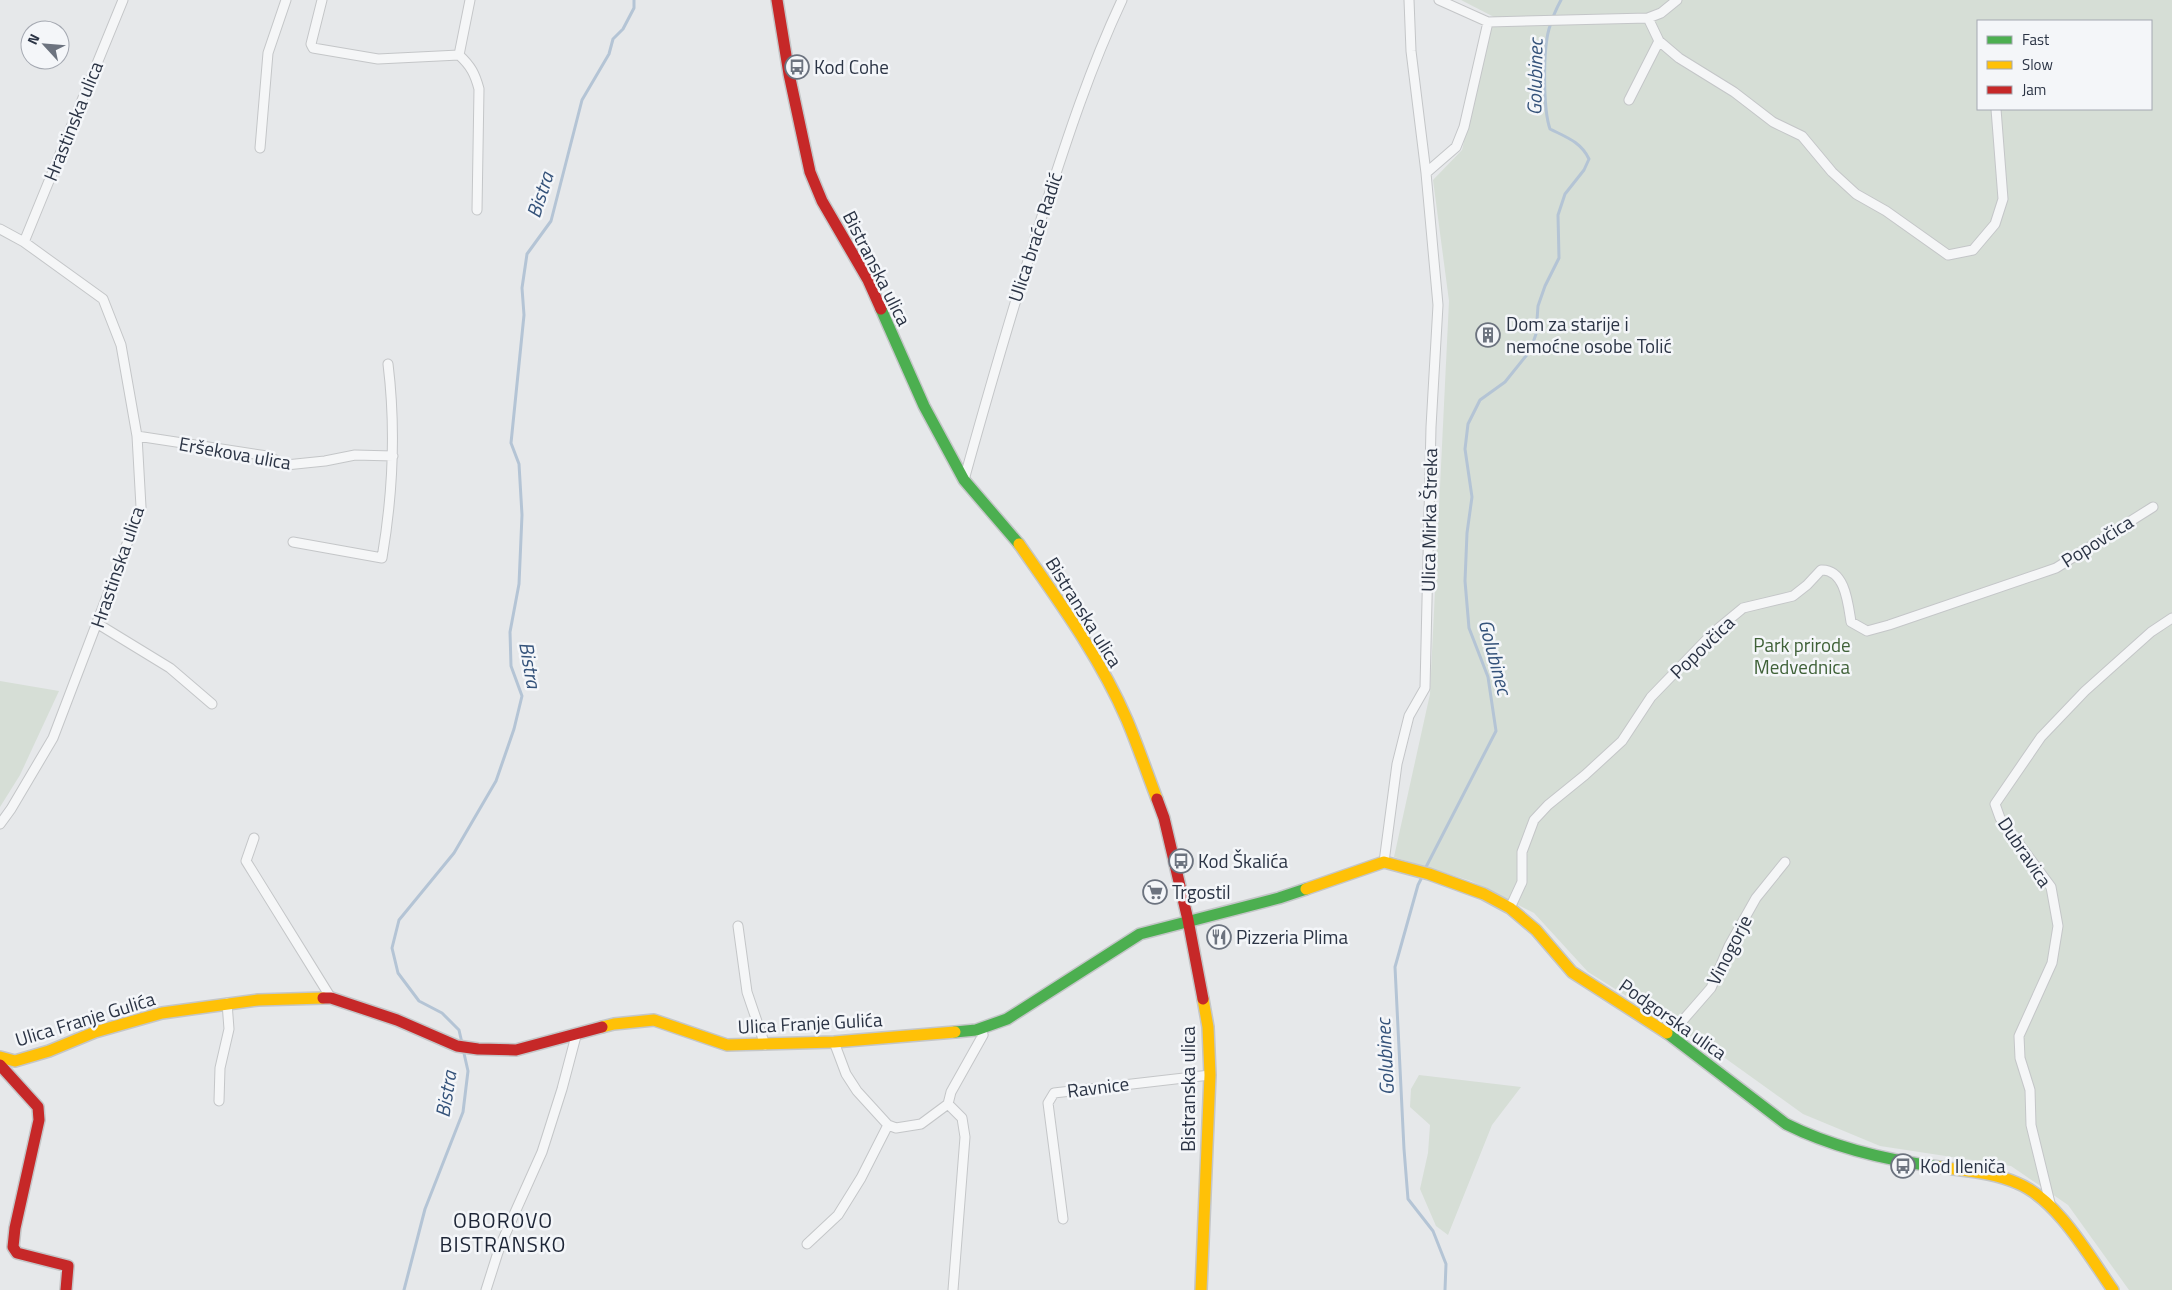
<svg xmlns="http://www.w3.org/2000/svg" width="2172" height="1290" font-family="'Titillium Web',sans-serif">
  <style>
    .green { fill: #d6ded6; fill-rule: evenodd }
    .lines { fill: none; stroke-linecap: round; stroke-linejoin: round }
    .stream { stroke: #b4c4d5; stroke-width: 3 }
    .street-casing { stroke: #c4c6c8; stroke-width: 11 }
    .fast-casing { stroke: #c4c6c8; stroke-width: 14 }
    .slow-casing { stroke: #c4c6c8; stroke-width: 14 }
    .jam-casing { stroke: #c4c6c8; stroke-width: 14 }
    .street { stroke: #f5f6f7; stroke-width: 9 }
    .fast { stroke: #4caf50; stroke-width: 11 }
    .slow { stroke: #ffc107; stroke-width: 11 }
    .jam { stroke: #c62828; stroke-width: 11 }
    .labels { text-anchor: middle; stroke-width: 5; stroke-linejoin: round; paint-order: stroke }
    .poi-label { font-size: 19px; fill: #2b3445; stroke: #f4f6f9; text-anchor: start }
    .street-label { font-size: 19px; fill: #2b3445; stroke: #f4f6f9 }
    .park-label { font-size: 19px; fill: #3f6138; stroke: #f4f6f9 }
    .water-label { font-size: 20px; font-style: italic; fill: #34527a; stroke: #f4f6f9 }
    .quarter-label { font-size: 21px; letter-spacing: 1px; fill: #1d2536; stroke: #f4f6f9 }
  </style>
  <rect width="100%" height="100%" fill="#e6e8ea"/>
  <path class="green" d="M1461 0H2172V1290H2129L2068 1205 2011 1166 1880 1146 1803 1114 1718 1053 1588 972 1534 913 1471 881 1394 857 1430 694 1449 301 1433 180 1462 150 1494 17ZM1978 21H2151V109H1978Z
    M0 681 59 691 20 775 0 807Z
    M1419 1075 1521 1087 1492 1125 1448 1235 1436 1226 1420 1189 1428 1153 1430 1125 1410 1107 1411 1089Z"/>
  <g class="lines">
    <path class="stream" d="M1425 869 1496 731 1488 677 1469 628 1465 581 1467 533 1472 497 1465 449 1468 424 1480 400 1505 382 1530 351 1536 334 1538 306 1545 286 1559 258 1558 215 1565 194 1584 170 1589 159C1581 142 1566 137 1550 129 1543 109 1543 50 1549 29 1552 19 1556 9 1561 0
      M1423 875 1418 885 1395 967 1404 1149 1408 1199 1433 1231 1446 1264 1445 1290
      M462 1043 459 1030 442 1013 419 1001 398 973 392 948 399 920 454 853 496 781 514 729 522 696 511 666 510 632 519 584 522 515 519 464 511 443 524 315 522 288 527 254 551 221 582 100 609 54 613 39 623 29 634 8V0
      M404 1290 425 1209 463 1112 468 1071 463 1049"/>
    <g class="street-casing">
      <path id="street" d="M322 0 311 44 313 48 378 59 459 55C471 66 475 74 479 89L477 210
        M1439 0 1488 22 1648 18 1661 13 1677 0
        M1648 18 1659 41 1679 58 1734 92 1773 122 1802 136 1832 172 1856 194 1886 211 1948 255 1973 250 1995 224 2003 199 1996 109
        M459 55 470 0
        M1629 100 1659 41
        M260 148 268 53 286 0
        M1426 173 1456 147 1464 127 1488 22
        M0 229 24 242 103 299 121 345 137 436 141 507 53 738 11 809 0 824
        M24 242 123 0
        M137 436 267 456 286 465 325 461 355 455 393 456
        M964 480C989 390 1015 300 1044 210 1067 139 1090 68 1122 0
        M293 542 382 558C393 493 396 429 388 364
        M98 624 170 668 212 704
        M254 838 246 861 331 998
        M1384 862 1397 764 1409 716 1425 688 1431 427 1438 305 1426 173 1411 51 1409 0
        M1510 908 1522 882V852L1534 820 1548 805 1585 775 1622 741 1651 697 1714 632 1743 608 1793 596 1807 585 1821 570C1845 569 1848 603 1851 622L1867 631 1889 625 2056 568 2153 507
        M738 926 747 992 765 1045
        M1670 1035 1711 988 1729 946 1756 898 1785 862
        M834 1042 846 1074 857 1091 888 1125 896 1128 921 1124 948 1104
        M219 1101 220 1068 229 1029 227 1003
        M2051 1207 2031 1125 2030 1090 2020 1058 2019 1036 2052 963 2058 926 2051 887 2000 818 1995 804 2041 737 2085 691 2151 632 2172 618
        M1063 1219 1048 1103 1054 1093 1210 1075
        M807 1244 838 1215 861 1178 888 1125
        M486 1290 500 1246 542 1152 562 1089 576 1036
        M953 1290 965 1137 962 1118 948 1104 951 1092 983 1035 976 1030"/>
    </g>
    <g class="fast-casing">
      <path id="fast" d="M881 309 924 406 964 480 1019 544
        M955 1032 976 1030 1007 1019 1140 934 1279 898 1306 889
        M1667 1033 1786 1124C1834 1148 1886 1160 1939 1167"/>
    </g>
    <g class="slow-casing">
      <path id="slow" d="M1019 544C1058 600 1100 657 1127 720 1138 746 1147 773 1157 799
        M1306 889 1384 862 1429 874 1484 894 1510 908 1536 930 1572 972 1667 1033
        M602 1027 614 1024 654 1020 727 1045 834 1042 955 1032
        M0 1057 15 1061 49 1051 95 1032 162 1013 258 1000 323 998
        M1939 1167C1965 1171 1993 1172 2017 1183 2057 1199 2089 1256 2113 1290
        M1201 1290 1210 1075 1208 1027 1203 999"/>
    </g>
    <g class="jam-casing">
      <path id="jam" d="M777 0 789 74 810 172 822 201 868 280 881 309
        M1157 799 1164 818 1188 920 1203 999
        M323 998H331L397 1020 457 1046 478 1049 516 1050 602 1027
        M0 1065 38 1107 39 1120 15 1228 13 1247 17 1253 68 1266 66 1290"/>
    </g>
    <use href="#street" class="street"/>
    <use href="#fast" class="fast"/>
    <use href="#slow" class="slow"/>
    <use href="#jam" class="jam"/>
  </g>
  <defs>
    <g id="bus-ring" transform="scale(1.25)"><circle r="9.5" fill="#f4f6f9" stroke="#6c737f" stroke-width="1.5"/><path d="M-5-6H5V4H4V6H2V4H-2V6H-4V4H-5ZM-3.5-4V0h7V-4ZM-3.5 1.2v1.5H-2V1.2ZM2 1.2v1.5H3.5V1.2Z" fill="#6c737f"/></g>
    <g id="building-ring" transform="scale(1.25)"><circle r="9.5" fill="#f4f6f9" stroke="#6c737f" stroke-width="1.5"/><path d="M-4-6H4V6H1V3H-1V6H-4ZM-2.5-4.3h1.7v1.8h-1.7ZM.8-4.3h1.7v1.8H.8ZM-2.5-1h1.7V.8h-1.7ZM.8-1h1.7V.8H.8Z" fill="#6c737f"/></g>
    <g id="supermarket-ring" transform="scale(1.25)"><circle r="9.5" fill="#f4f6f9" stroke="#6c737f" stroke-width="1.5"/><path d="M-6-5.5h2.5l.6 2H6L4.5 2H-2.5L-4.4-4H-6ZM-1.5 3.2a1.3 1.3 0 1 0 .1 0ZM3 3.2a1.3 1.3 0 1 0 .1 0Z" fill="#6c737f"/></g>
    <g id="restaurant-ring" transform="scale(1.25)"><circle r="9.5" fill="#f4f6f9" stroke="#6c737f" stroke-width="1.5"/><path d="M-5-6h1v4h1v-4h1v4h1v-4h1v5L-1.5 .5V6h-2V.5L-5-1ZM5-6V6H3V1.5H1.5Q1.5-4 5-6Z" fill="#6c737f"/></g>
  </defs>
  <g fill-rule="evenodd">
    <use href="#bus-ring" x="797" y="67"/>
    <use href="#building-ring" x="1488" y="335"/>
    <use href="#bus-ring" x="1181" y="861"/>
    <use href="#supermarket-ring" x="1155" y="892"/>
    <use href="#restaurant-ring" x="1219" y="937"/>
    <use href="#bus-ring" x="1903" y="1166"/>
  </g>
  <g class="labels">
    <g class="poi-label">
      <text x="814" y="74">Kod Cohe</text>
      <text x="1506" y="331">Dom za starije i<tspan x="1506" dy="22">nemoćne osobe Tolić</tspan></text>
      <text x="1198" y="868">Kod Škalića</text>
      <text x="1172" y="899">Trgostil</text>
      <text x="1236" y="944">Pizzeria Plima</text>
      <text x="1920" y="1173">Kod Ileniča</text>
    </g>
    <g class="street-label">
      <text transform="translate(73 121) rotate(-68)" y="7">Hrastinska ulica</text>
      <text transform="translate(1035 237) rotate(-72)" y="7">Ulica braće Radić</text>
      <text transform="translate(877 268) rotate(63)" y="7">Bistranska ulica</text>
      <text transform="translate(235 453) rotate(10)" y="7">Eršekova ulica</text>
      <text transform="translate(1429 520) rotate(-89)" y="7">Ulica Mirka Štreka</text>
      <text transform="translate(2097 541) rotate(-32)" y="7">Popovčica</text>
      <text transform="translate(117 567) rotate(-71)" y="7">Hrastinska ulica</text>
      <text transform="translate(1084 612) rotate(58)" y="7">Bistranska ulica</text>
      <text transform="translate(1702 647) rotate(-44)" y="7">Popovčica</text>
      <text transform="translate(2025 852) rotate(56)" y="7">Dubravica</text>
      <text transform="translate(1729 950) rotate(-63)" y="7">Vinogorje</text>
      <text transform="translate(85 1019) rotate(-17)" y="7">Ulica Franje Gulića</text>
      <text transform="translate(1673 1019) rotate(35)" y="7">Podgorska ulica</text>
      <text transform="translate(810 1023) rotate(-3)" y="7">Ulica Franje Gulića</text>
      <text transform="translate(1098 1087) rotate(-7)" y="7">Ravnice</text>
      <text transform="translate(1188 1089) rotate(-90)" y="7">Bistranska ulica</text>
    </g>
    <g class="park-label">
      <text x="1802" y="652">Park prirode<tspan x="1802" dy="22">Medvednica</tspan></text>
    </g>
    <g class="water-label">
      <text transform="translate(1535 77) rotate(-89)" y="7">Golubinec</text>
      <text transform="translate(540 195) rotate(-72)" y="7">Bistra</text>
      <text transform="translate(1495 657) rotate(75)" y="7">Golubinec</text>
      <text transform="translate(530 665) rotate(80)" y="7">Bistra</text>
      <text transform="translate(1385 1057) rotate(-93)" y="7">Golubinec</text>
      <text transform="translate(446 1094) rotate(-81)" y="7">Bistra</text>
    </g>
    <g class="quarter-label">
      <text x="503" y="1228">OBOROVO<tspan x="503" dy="24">BISTRANSKO</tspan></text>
    </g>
  </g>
  <rect x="1977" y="20" width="175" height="90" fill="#f4f6f9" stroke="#a4a8b1"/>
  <rect x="1987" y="36" width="25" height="8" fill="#4caf50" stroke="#a4a8b1"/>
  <text x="2022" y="45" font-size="15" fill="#2b3445">Fast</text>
  <rect x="1987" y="61" width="25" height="8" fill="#ffc107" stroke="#a4a8b1"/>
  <text x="2022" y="70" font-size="15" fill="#2b3445">Slow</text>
  <rect x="1987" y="86" width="25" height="8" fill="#c62828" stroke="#a4a8b1"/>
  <text x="2022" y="95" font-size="15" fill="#2b3445">Jam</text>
  <g transform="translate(45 45) rotate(296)"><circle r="24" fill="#f4f6f9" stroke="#a4a8b1"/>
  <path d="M0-4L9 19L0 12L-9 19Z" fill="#6c737f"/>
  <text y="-8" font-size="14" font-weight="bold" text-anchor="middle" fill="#2b3445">N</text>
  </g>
</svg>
